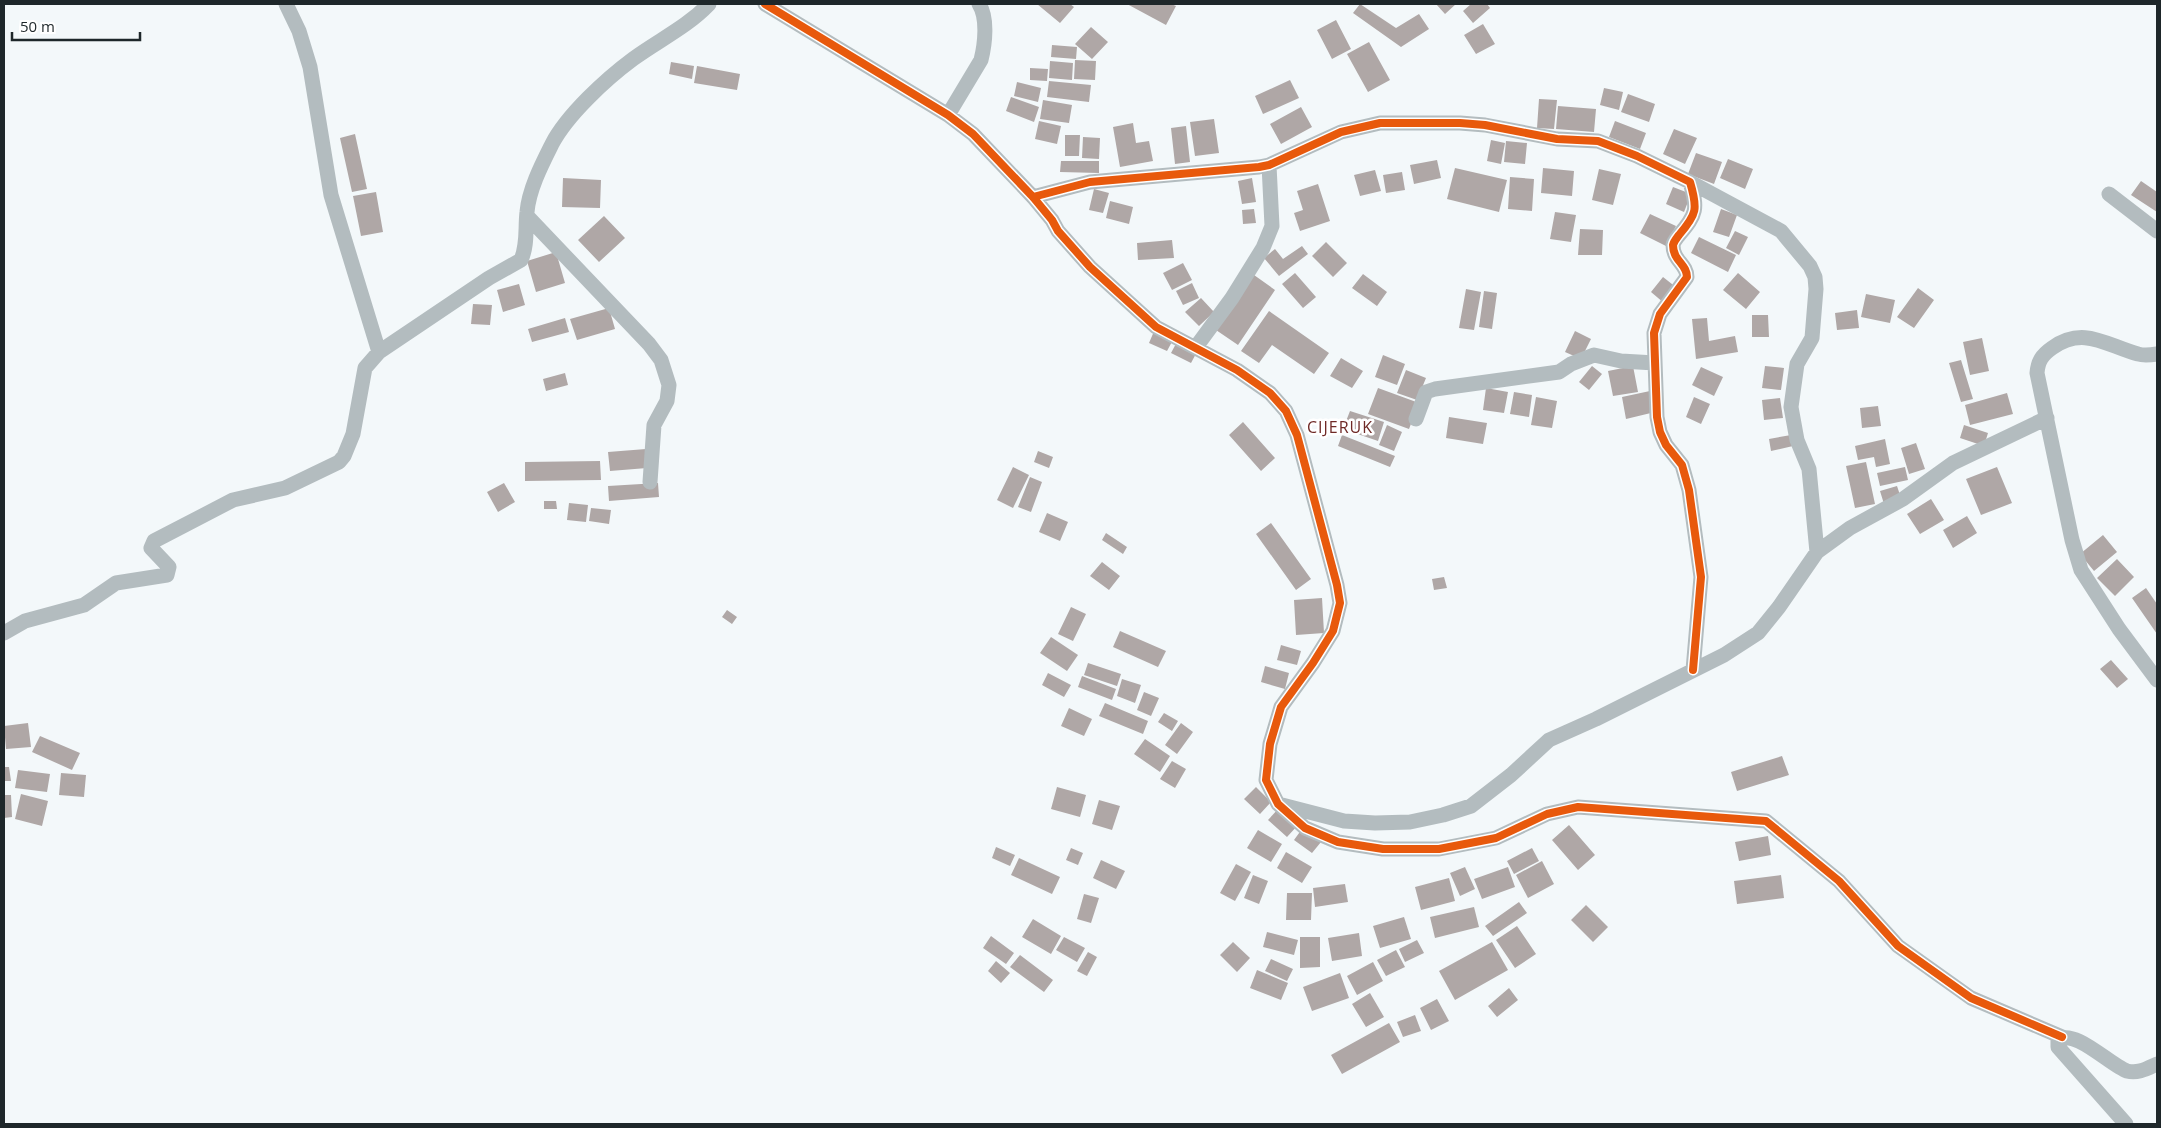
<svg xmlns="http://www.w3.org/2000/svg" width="2161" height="1128" font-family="'Open Sans',sans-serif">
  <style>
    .building { fill: #afa7a6 }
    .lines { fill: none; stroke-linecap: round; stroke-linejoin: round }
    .street { stroke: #b3bcbf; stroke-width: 15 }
    .cycleway-casing { stroke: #fff; stroke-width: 11 }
    .cycleway { stroke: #e8590c; stroke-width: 8 }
    .labels { text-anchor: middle; stroke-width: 5; stroke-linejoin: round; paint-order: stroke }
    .quarter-label { font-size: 16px; letter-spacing: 1px; fill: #6f2926; stroke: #fff }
  </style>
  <rect width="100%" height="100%" fill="#f3f8fa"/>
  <path class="building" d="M1037 4H1070L1074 7 1060 23Z
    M1127 4H1171L1176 6 1166 25Z
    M1360 4 1396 28 1419 14 1429 29 1401 47 1353 13Z
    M1436 4H1456L1445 14Z
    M1471 4H1487L1490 8 1473 23 1463 11Z
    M1336 20 1351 49 1332 59 1317 30Z
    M1483 24 1495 44 1476 54 1464 35Z
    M1091 27 1108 42 1092 59 1075 44Z
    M1369 42 1390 80 1368 92 1347 54Z
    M1052 45 1077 47 1076 59 1051 57Z
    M1075 60 1096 61 1095 80 1074 79Z
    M1050 61 1073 63 1072 80 1049 78Z
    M671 62 694 66 692 79 669 74Z
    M697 66 740 74 737 90 694 83Z
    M1030 68 1048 69 1047 81 1030 80Z
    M1290 80 1299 98 1263 114 1255 96Z
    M1049 81 1091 85 1089 102 1047 97Z
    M1017 82 1041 88 1038 102 1014 96Z
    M1604 88 1623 92 1619 110 1600 105Z
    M1628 94 1655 104 1649 122 1621 112Z
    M1011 97 1039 107 1034 122 1006 111Z
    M1539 99 1557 100 1554 129 1537 128Z
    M1043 100 1072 105 1069 123 1040 119Z
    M1558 106 1596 109 1594 132 1556 129Z
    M1301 107 1312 127 1281 144 1270 124Z
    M1214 119 1219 153 1195 156 1190 122Z
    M1039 121 1061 126 1057 144 1035 139Z
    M1615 121 1646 133 1640 149 1609 137Z
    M1133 123 1136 143 1149 141 1153 161 1120 167 1113 127Z
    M1186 126 1190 162 1175 164 1171 128Z
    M1674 129 1697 138 1685 164 1663 154Z
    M355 134 367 189 352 192 340 138Z
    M1065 135H1080L1079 156H1065Z
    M1083 137 1100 138 1099 159 1082 158Z
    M1491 140 1505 143 1501 164 1487 161Z
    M1506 141 1527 143 1525 164 1504 162Z
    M1696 153 1722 162 1714 184 1688 174Z
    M1728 159 1753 169 1745 189 1720 178Z
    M1437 160 1441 178 1414 184 1410 165Z
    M1061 161H1099V173L1060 172Z
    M1455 168 1507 180 1499 212 1447 199Z
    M1543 168 1574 171 1572 196 1541 193Z
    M1599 169 1621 174 1613 205 1592 200Z
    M1375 170 1381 191 1360 196 1354 175Z
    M1402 172 1405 190 1386 193 1383 175Z
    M1510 177 1534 179 1532 211 1508 209Z
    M563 178 601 180 600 208 562 207Z
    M1252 178 1256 202 1242 204 1238 181Z
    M2141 181 2157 192V212L2131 195Z
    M1318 184 1330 221 1300 231 1294 213 1303 210 1297 191Z
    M1673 187 1691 194 1684 212 1666 204Z
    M1094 189 1109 193 1103 213 1089 210Z
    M376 192 383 232 361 236 353 196Z
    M1110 201 1133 207 1129 224 1106 218Z
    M1254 209 1256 223 1243 224 1242 210Z
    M1721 209 1737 215 1729 237 1713 232Z
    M1555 212 1576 215 1571 242 1550 239Z
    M1650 214 1676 226 1666 246 1640 233Z
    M604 216 625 238 599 262 578 240Z
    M1580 229 1603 230 1602 255H1578Z
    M1735 231 1748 237 1739 255 1726 248Z
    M1699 237 1736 255 1728 272 1691 253Z
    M1172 240 1174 258 1138 260 1137 243Z
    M1326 242 1347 263 1333 277 1312 256Z
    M1302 246 1308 254 1279 276 1264 258 1275 249 1283 259Z
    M556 252 565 283 536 292 527 261Z
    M1183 263 1192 280 1172 290 1163 273Z
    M1295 273 1316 297 1303 308 1282 284Z
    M1738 273 1760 292 1746 309 1723 290Z
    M1363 274 1387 292 1377 306 1352 288Z
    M1254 275 1275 290 1238 345 1216 330Z
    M1663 277 1677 288 1664 303 1651 292Z
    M1192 283 1199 298 1183 305 1176 291Z
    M519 284 525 305 503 312 497 290Z
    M1918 288 1934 300 1914 328 1897 317Z
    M1466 289 1481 292 1474 330 1459 328Z
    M1484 291 1497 293 1492 329 1479 327Z
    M1866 294 1895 300 1890 323 1861 317Z
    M1201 298 1214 312 1199 326 1185 312Z
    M473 304 492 305 490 325 471 324Z
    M609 308 615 329 577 340 570 319Z
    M1857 310 1859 328 1837 330 1835 313Z
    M1269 311 1329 353 1314 374 1272 345 1259 363 1241 351Z
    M1752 315H1768L1769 337H1752Z
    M565 318 569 332 532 342 528 329Z
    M1707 318 1709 341 1735 336 1738 352 1696 359 1692 319Z
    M1155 329 1174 338 1167 351 1149 343Z
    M1575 331 1591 339 1581 359 1565 352Z
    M1982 338 1989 371 1970 375 1963 342Z
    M1178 340 1198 350 1191 363 1171 353Z
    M1383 355 1405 364 1397 385 1375 377Z
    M1341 358 1363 371 1352 388 1330 376Z
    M1961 360 1973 399 1961 402 1949 363Z
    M1592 366 1602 374 1589 390 1579 382Z
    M1633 366 1638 392 1613 396 1608 371Z
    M1765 366 1784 368 1781 390 1762 388Z
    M1701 367 1723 377 1714 396 1692 385Z
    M1406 370 1426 378 1417 400 1397 393Z
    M565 373 568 385 546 391 543 379Z
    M1378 388 1419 403 1409 429 1368 414Z
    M1486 388 1508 392 1504 413 1483 410Z
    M1650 391 1655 412 1626 419 1622 397Z
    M1514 392 1532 395 1529 417 1510 414Z
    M2007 393 2013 414 1970 425 1965 405Z
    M1536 397 1557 401 1552 428 1531 425Z
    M1694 397 1710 404 1701 424 1686 417Z
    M1780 398 1783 418 1764 420 1762 400Z
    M1878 406 1881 426 1862 428 1860 408Z
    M1350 411 1384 422 1378 441 1343 429Z
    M1449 417 1487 423 1483 444 1446 438Z
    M1243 422 1275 458 1261 471 1229 435Z
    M1387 425 1402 432 1394 451 1379 445Z
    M1964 425 1988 433 1984 446 1960 438Z
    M1342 435 1395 456 1390 467 1338 446Z
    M1791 435 1793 446 1771 451 1769 439Z
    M1885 439 1890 464 1876 467 1874 457 1858 460 1855 446Z
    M1916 443 1925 469 1909 474 1901 448Z
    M646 449 647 468 610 471 608 452Z
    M1038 451 1053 457 1049 468 1034 462Z
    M600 461 601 480 525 481V462Z
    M1866 462 1875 504 1855 508 1846 466Z
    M1013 467 1029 475 1013 508 997 500Z
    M1905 467 1908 480 1880 486 1877 473Z
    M1997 467 2012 503 1981 515 1966 479Z
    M1030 477 1042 482 1031 512 1018 507Z
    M504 483 515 502 498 512 487 492Z
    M658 483 659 497 609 501 608 486Z
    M1897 486 1901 498 1884 504 1880 491Z
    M1931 499 1944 520 1920 534 1907 514Z
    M544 501H556L557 509H544Z
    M569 503 588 505 586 522 567 520Z
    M591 508 611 510 609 524 589 521Z
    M1047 513 1068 522 1060 541 1039 532Z
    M1967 516 1977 533 1953 548 1943 530Z
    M1271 523 1311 579 1296 590 1256 534Z
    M1106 533 1127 547 1123 554 1102 540Z
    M2103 535 2117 552 2094 571 2080 554Z
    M2117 559 2134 577 2115 596 2097 578Z
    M1102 562 1120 576 1109 590 1090 576Z
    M1444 577 1447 588 1434 590 1432 579Z
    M2146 588 2157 604V634L2132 598Z
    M1322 598 1324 633 1296 635 1294 600Z
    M1071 607 1086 614 1073 641 1058 634Z
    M727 610 737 617 732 624 722 617Z
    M1120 631 1166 651 1158 667 1113 647Z
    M1051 637 1078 655 1067 671 1040 653Z
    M1281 645 1301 651 1297 665 1277 660Z
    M2111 660 2128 679 2117 688 2100 669Z
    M1088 663 1121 674 1117 686 1084 675Z
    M1265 666 1289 673 1285 689 1261 682Z
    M1048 673 1071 685 1064 697 1042 685Z
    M1082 676 1116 689 1112 700 1078 687Z
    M1122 679 1141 685 1135 703 1117 696Z
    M1144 692 1159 698 1151 716 1137 710Z
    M1105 703 1148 721 1143 734 1099 716Z
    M1069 708 1092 719 1084 736 1061 726Z
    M1164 713 1178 721 1172 731 1158 722Z
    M28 723 31 747 6 749 4 726Z
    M1181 723 1193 732 1177 754 1165 745Z
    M40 736 80 753 72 770 32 752Z
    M1145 739 1170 756 1160 772 1134 754Z
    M1782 756 1789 775 1737 791 1731 772Z
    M1172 761 1186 769 1175 788 1160 779Z
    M4 767H9L11 781H4Z
    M18 770 50 774 47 792 15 788Z
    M61 773 86 775 84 797 59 795Z
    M1057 787 1086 795 1080 817 1051 809Z
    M1256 787 1271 802 1260 814 1244 799Z
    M21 794 48 801 42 826 15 819Z
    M4 795H11L12 817 4 818Z
    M1099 800 1120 806 1112 830 1092 824Z
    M1279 808 1298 825 1287 837 1268 820Z
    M1569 825 1595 855 1578 870 1552 840Z
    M1302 829 1321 842 1312 853 1294 840Z
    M1258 830 1282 844 1271 862 1247 848Z
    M1768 836 1771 855 1739 861 1735 842Z
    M996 847 1015 855 1010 866 992 858Z
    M1071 848 1083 853 1078 865 1066 860Z
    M1532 848 1539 861 1514 874 1507 861Z
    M1286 852 1312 867 1302 883 1277 868Z
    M1019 858 1060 877 1052 894 1011 875Z
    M1101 860 1125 871 1116 889 1093 878Z
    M1542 861 1554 884 1528 898 1516 875Z
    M1236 864 1251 872 1235 901 1220 893Z
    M1465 867 1475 889 1460 896 1450 873Z
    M1508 867 1515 887 1482 899 1474 879Z
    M1253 875 1268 881 1259 904 1244 898Z
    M1781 875 1784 898 1737 904 1734 881Z
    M1449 878 1455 901 1421 910 1415 887Z
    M1345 884 1348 902 1315 907 1313 888Z
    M1287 893H1312L1311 920H1286Z
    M1084 894 1099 898 1091 923 1077 919Z
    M1519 902 1527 913 1493 936 1485 926Z
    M1586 905 1608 927 1593 942 1571 920Z
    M1474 907 1479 927 1435 938 1430 917Z
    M1404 917 1411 939 1380 948 1373 926Z
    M1033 919 1061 936 1051 954 1022 937Z
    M1517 926 1536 954 1515 968 1496 940Z
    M1267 932 1298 940 1294 955 1263 947Z
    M1359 933 1362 956 1332 961 1328 938Z
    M991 936 1014 953 1006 964 983 948Z
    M1064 937 1085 948 1077 962 1056 950Z
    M1300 937H1320V967L1300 968Z
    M1417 940 1424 953 1405 962 1399 949Z
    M1233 942 1250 958 1237 972 1220 955Z
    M1492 942 1508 970 1455 1000 1439 971Z
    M1396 950 1405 967 1386 976 1377 960Z
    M1088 952 1097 957 1087 976 1077 971Z
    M1020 955 1053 980 1044 992 1010 967Z
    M1271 959 1293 969 1287 981 1265 971Z
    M996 961 1010 973 1001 983 988 971Z
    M1373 962 1383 981 1357 995 1347 976Z
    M1257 970 1288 983 1281 1000 1250 988Z
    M1340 973 1349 998 1312 1011 1303 987Z
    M1509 988 1518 1000 1497 1017 1488 1006Z
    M1370 993 1384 1017 1366 1027 1352 1004Z
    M1437 999 1449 1021 1431 1030 1420 1008Z
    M1415 1015 1421 1031 1403 1037 1397 1022Z
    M1389 1023 1400 1042 1342 1074 1331 1055Z"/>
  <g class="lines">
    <path class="street" d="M286 4 299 31 310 67 331 195 379 352
      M765 4 948 115 973 134 1033 197 1052 220 1058 231 1090 267 1156 327 1237 370 1270 393 1286 411 1297 435 1337 585 1340 603 1333 631 1313 663 1281 707 1270 744 1266 780 1278 804 1305 828 1338 842 1383 849H1439L1496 838 1547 814 1578 807 1766 821 1839 881 1898 946 1971 998 2062 1037
      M948 115 981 60C985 44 988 18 979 4
      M1690 182 1781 231 1810 266 1815 277 1816 289 1812 338 1797 364 1791 407 1797 440 1809 469 1817 552
      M2109 194 2157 231
      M1033 197 1090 182 1259 167 1269 165 1341 132 1380 123H1460L1485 125 1557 139 1598 141 1637 156 1690 182C1698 209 1697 214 1679 235 1676 239 1674 241 1673 245 1673 261 1687 264 1687 277L1660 314 1654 333 1657 417 1660 432 1666 445 1682 465 1689 490 1701 577 1693 670
      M527 216 649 344 661 360 669 385 667 401 654 425 650 482
      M1196 347 1232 298 1263 248 1272 226 1269 165
      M2157 354C2151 355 2144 356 2138 354 2107 346 2084 325 2052 348 2042 355 2038 361 2037 373L2072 540 2081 570 2119 629 2157 680
      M1416 419 1426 392 1435 389 1559 372 1571 364 1594 355 1621 361 1655 363
      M4 633 25 621 84 605 116 583 167 575 169 567 151 548 154 541 233 500 285 488 339 462 344 456 353 434 365 368 379 352 489 278 521 260C528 244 525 228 527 212 529 189 542 164 552 144 567 115 606 79 633 59 659 40 687 27 709 4
      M1282 805 1344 821 1375 823 1410 822 1443 815 1471 806 1511 775 1549 740 1596 719 1724 655 1758 633 1779 607 1817 552 1850 528 1903 499 1953 463 2047 418
      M2126 1124 2058 1047V1040C2075 1028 2111 1066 2127 1071 2138 1074 2148 1068 2157 1064"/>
    <g class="cycleway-casing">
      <path id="cycleway" d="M765 4 948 115 973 134 1033 197 1052 220 1058 231 1090 267 1156 327 1237 370 1270 393 1286 411 1297 435 1337 585 1340 603 1333 631 1313 663 1281 707 1270 744 1266 780 1278 804 1305 828 1338 842 1383 849H1439L1496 838 1547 814 1578 807 1766 821 1839 881 1898 946 1971 998 2062 1037
        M1033 197 1090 182 1259 167 1269 165 1341 132 1380 123H1460L1485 125 1557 139 1598 141 1637 156 1690 182C1698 209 1697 214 1679 235 1676 239 1674 241 1673 245 1673 261 1687 264 1687 277L1660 314 1654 333 1657 417 1660 432 1666 445 1682 465 1689 490 1701 577 1693 670"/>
    </g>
    <use href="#cycleway" class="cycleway"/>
  </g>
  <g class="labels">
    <g class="quarter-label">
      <text x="1340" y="433">CIJERUK</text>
    </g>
  </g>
  <rect width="2161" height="1128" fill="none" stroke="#1e272a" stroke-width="10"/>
  <path d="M12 32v8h128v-8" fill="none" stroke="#1e272a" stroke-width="2.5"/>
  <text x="20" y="32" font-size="15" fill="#1e272a" stroke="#ffffff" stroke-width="4" paint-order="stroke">50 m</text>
</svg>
